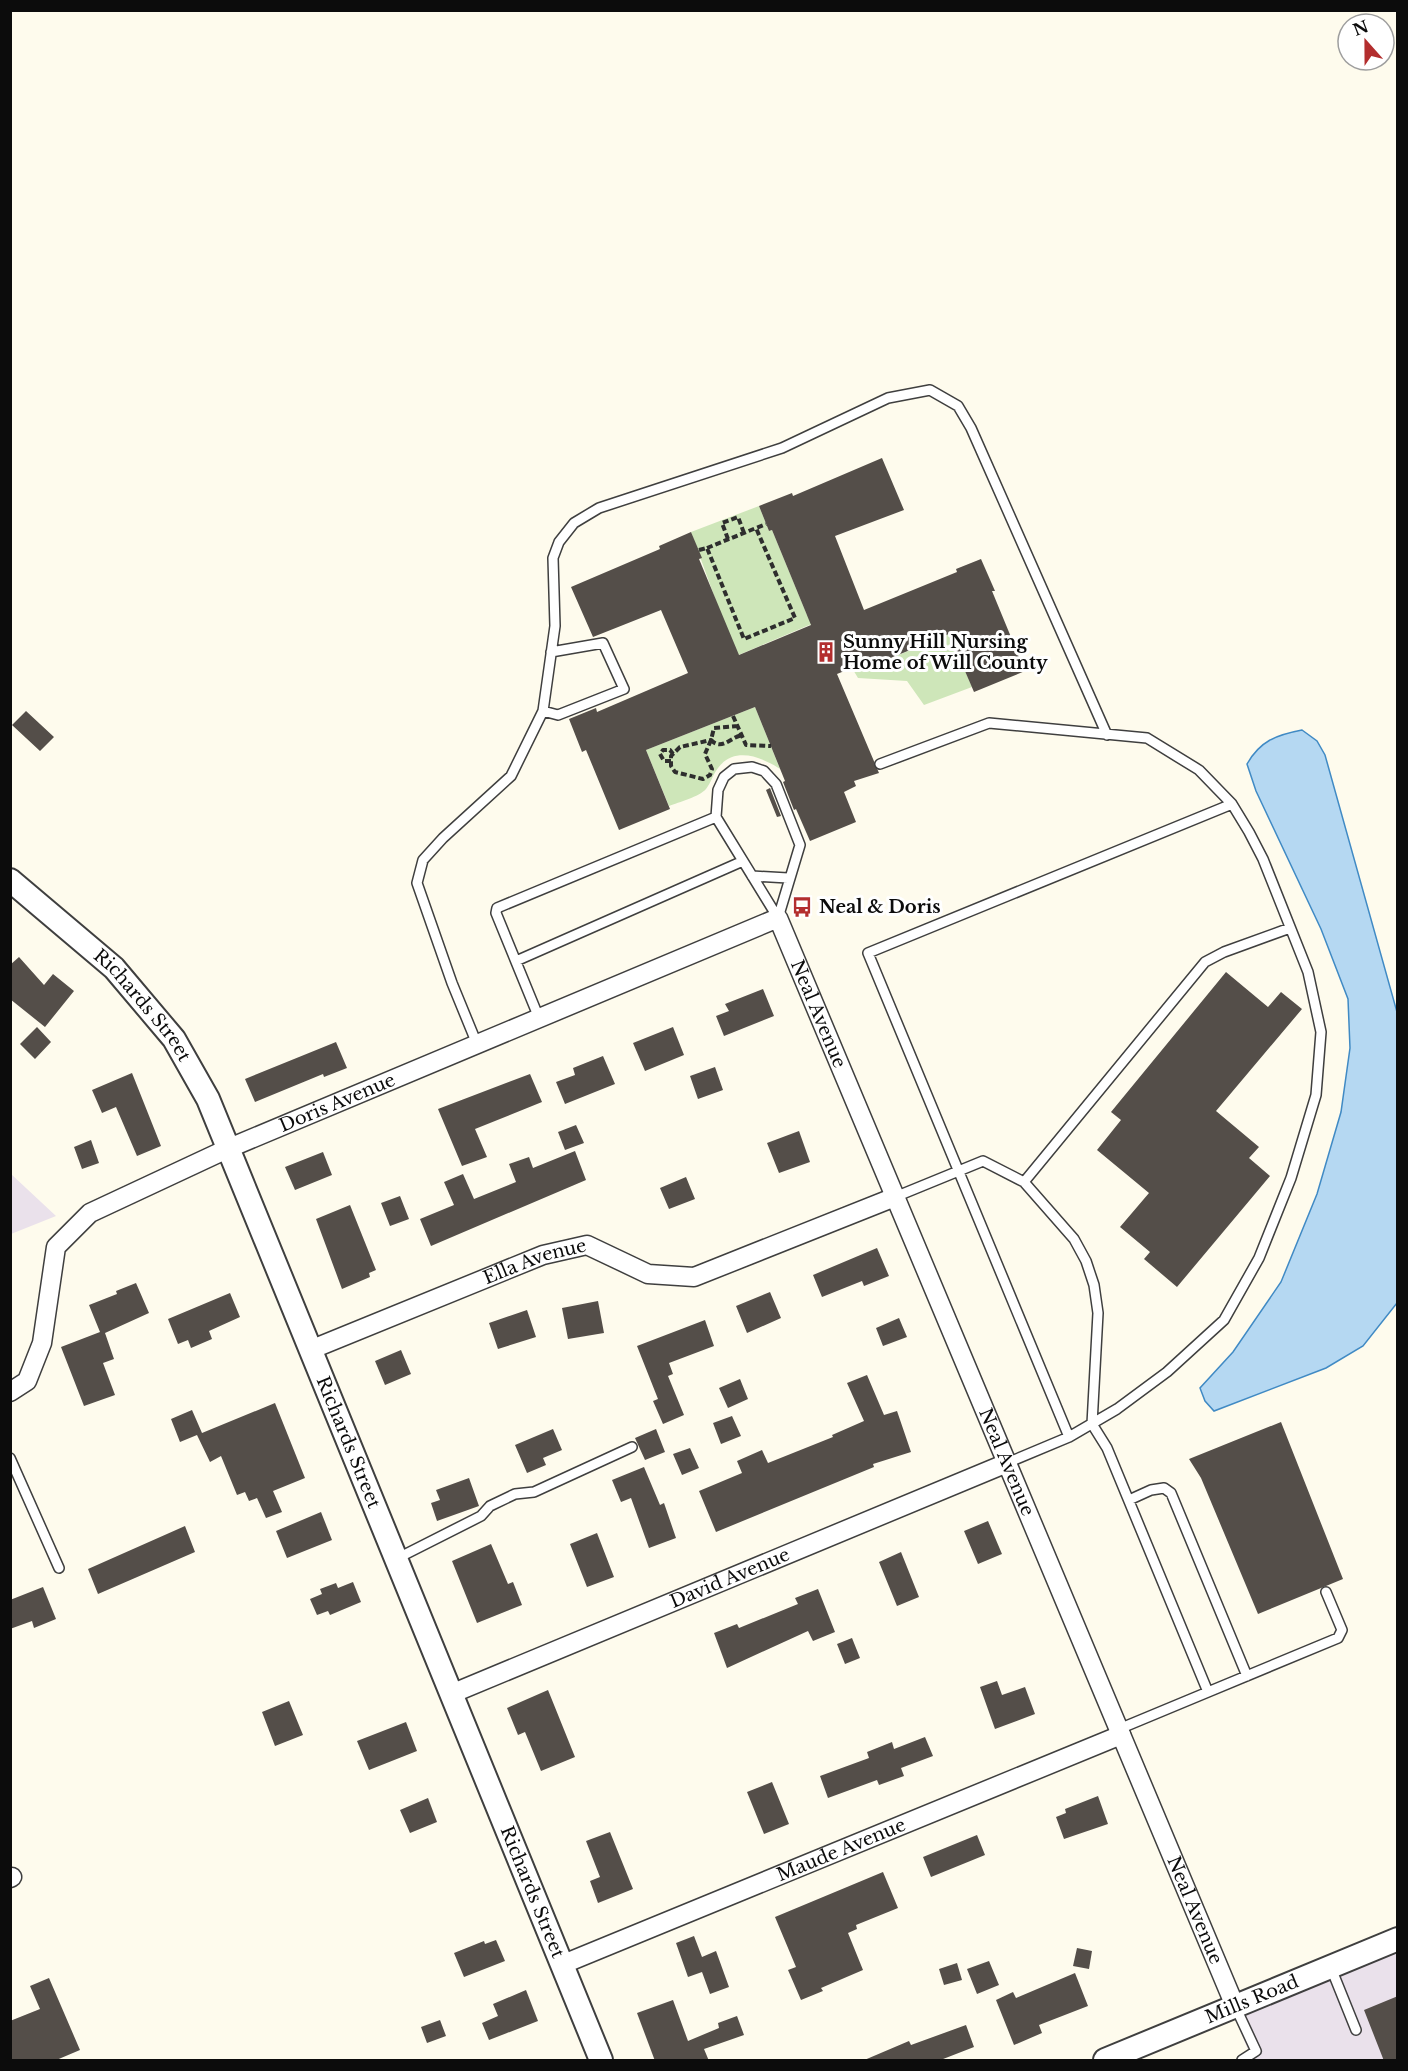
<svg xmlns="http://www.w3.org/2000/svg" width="1408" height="2071" font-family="'Libre Baskerville',serif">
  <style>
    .industrial { fill: #eae1eb }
    .green { fill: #cee6b9 }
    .water { fill: #b5d8f2; stroke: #408ac4; stroke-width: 1.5 }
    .building { fill: #544e49 }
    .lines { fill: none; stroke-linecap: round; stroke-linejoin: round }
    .service-casing { stroke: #3f3f3f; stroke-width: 12 }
    .minor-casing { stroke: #3f3f3f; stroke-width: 21 }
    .tertiary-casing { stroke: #3f3f3f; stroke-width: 26 }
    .path { stroke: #2e2e2e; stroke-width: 4; stroke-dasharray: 6 3; stroke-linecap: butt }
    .service { stroke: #fff; stroke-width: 9 }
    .minor { stroke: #fff; stroke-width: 18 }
    .tertiary { stroke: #fff; stroke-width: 22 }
    .labels { text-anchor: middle; stroke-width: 6; stroke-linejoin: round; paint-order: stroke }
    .poi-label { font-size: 18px; font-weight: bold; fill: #0c0c0c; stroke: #fff; text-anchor: start }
    .street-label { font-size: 18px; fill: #0c0c0c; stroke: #fff }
  </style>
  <rect width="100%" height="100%" fill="#fefbed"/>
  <path class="industrial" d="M10 1174H11L56 1216 11 1234Z
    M1397 1946V2060H1252L1233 2013Z"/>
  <path class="green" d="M759 506 769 531 772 530 807 615 814 623 736 656 691 532Z
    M949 634 972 687 924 705 907 681 858 678 852 668 879 657 882 662Z
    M755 707 780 769C762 757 734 746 718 768 713 774 711 783 706 789 699 797 679 802 669 806L646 750Z"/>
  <path class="water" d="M1302 730 1317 741 1325 755 1397 1012V1303L1363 1346 1326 1368 1214 1411 1205 1401 1200 1388 1233 1352 1281 1282 1317 1194 1341 1112 1350 1048 1348 999 1321 929 1256 791 1247 764C1260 741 1276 735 1302 730Z"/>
  <path class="building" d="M882 458 904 510 835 536 864 610 957 572 956 569 981 559 995 591H992L1025 671 974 692 949 634 881 662 879 657 837 674 879 773 854 781 856 786 844 792 856 822 810 841 796 809 794 810 783 782 785 781 755 707 646 750 670 809 619 830 586 750 582 752 569 719 596 708 597 712 688 673 661 610 593 637 571 587 660 549 659 546 691 532 702 558 699 559 739 655 811 625 772 530 769 531 759 506 792 493 793 496Z
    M26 711 54 737 40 751 12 725Z
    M770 788 781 816 777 817 766 790Z
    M19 957 44 985 53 974 74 991 45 1027 10 999V965Z
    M1226 972 1268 1007 1281 992 1302 1009 1216 1111 1259 1147 1249 1158 1270 1176 1177 1287 1144 1259 1150 1252 1120 1227 1149 1193 1097 1150 1121 1120 1111 1112Z
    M763 989 774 1016 724 1036 716 1016 729 1011 725 1004Z
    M37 1027 51 1042 35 1059 20 1044Z
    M673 1027 684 1055 645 1071 633 1043Z
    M336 1042 347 1068 324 1077 323 1074 255 1102 245 1079Z
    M603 1056 615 1084 565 1104 556 1082 575 1075 573 1068Z
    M715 1067 723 1090 698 1099 690 1076Z
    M132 1073 161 1146 137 1156 116 1107 102 1113 92 1090Z
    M530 1074 542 1102 475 1129 487 1157 462 1166 438 1109Z
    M576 1125 584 1143 565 1150 558 1132Z
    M799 1131 810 1162 779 1173 767 1143Z
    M91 1140 99 1163 82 1169 74 1147Z
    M575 1151 586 1180 431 1246 420 1219 454 1205 444 1182 463 1174 474 1199 516 1182 509 1164 529 1157 533 1168Z
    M323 1152 332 1175 295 1190 285 1167Z
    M686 1177 695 1199 669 1209 660 1188Z
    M400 1196 409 1219 390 1226 381 1203Z
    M350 1205 376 1270 369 1273 370 1277 342 1289 316 1219Z
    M877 1248 889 1276 864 1286 862 1281 822 1297 813 1275Z
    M136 1283 149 1313 105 1333 114 1359 103 1363 115 1395 84 1406 61 1347 100 1332 89 1305 117 1294 116 1291Z
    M770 1292 781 1318 747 1333 736 1306Z
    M230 1293 240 1317 209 1331 212 1339 191 1348 188 1340 178 1344 168 1319Z
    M598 1301 604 1333 568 1339 562 1308Z
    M527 1310 536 1337 498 1349 489 1323Z
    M899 1318 907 1337 883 1346 876 1328Z
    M705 1320 714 1346 669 1363 673 1374 668 1376 684 1415 663 1424 653 1401 658 1399 637 1346Z
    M401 1350 411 1374 385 1385 375 1361Z
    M867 1375 884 1415 897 1411 911 1452 873 1464 874 1467 716 1532 699 1491 742 1473 737 1461 762 1450 768 1463 833 1437 832 1435 864 1421 847 1383Z
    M740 1379 748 1399 728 1408 719 1388Z
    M275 1403 305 1478 273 1491 282 1512 266 1518 257 1498 249 1501 245 1492 237 1495 221 1456 210 1462 197 1435 180 1442 171 1419 192 1410 202 1433Z
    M732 1416 741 1436 721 1444 713 1423Z
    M1281 1422 1343 1579 1258 1614 1201 1478 1189 1459Z
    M553 1429 562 1450 543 1458 546 1465 527 1473 515 1445Z
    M656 1429 665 1452 645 1460 635 1438Z
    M690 1448 699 1468 682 1475 673 1454Z
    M644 1467 660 1505 664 1503 676 1538 649 1548 631 1498 621 1502 612 1480Z
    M469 1478 479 1506 437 1521 431 1503 440 1500 436 1490Z
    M321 1512 332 1540 287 1558 276 1531Z
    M988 1521 1002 1554 978 1564 964 1531Z
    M185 1526 195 1552 98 1594 88 1569Z
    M597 1533 614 1577 587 1587 570 1544Z
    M491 1544 508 1584 513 1582 522 1605 477 1623 452 1561Z
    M901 1552 919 1597 897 1606 879 1562Z
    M353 1582 361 1602 330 1615 328 1611 317 1615 310 1599 322 1594 320 1589 336 1583 338 1588Z
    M43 1587 56 1619 34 1628 32 1621 10 1629V1600Z
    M818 1589 835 1632 813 1641 808 1631 727 1668 714 1633 737 1624 739 1628 798 1604 795 1598Z
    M852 1638 860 1658 845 1664 837 1644Z
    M997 1681 1002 1695 1025 1687 1035 1714 995 1729 980 1687Z
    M548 1690 575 1757 541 1771 525 1732 518 1735 507 1708Z
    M289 1701 303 1735 275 1746 262 1712Z
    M406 1722 417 1751 369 1770 357 1741Z
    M925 1737 933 1756 901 1768 904 1776 879 1785 877 1780 828 1798 820 1776 869 1758 867 1752 892 1742 894 1749Z
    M772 1782 789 1824 764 1834 747 1792Z
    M1098 1796 1108 1824 1064 1839 1056 1817 1066 1813 1065 1809Z
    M428 1798 437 1822 410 1833 400 1810Z
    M610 1832 633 1889 598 1903 590 1881 600 1877 586 1841Z
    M977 1835 985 1855 931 1877 923 1857Z
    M883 1872 898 1908 856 1925 857 1929 848 1933 863 1970 821 1988 823 1991 801 2000 788 1970 796 1967 775 1917Z
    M694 1936 702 1957 716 1951 729 1987 710 1994 702 1972 688 1977 676 1943Z
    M496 1940 505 1961 464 1977 454 1953 484 1941 485 1944Z
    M1077 1948 1092 1951 1089 1969 1073 1966Z
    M989 1961 999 1985 977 1994 967 1969Z
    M957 1963 962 1980 944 1985 939 1969Z
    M1075 1973 1088 2006 1039 2025 1042 2033 1014 2045 996 2000 1013 1992 1016 1998Z
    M49 1978 80 2050 54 2061H10V2021L40 2009 30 1986Z
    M526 1990 538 2021 489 2040 482 2023 498 2016 493 2004Z
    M1398 1996V2061H1384L1364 2010Z
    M673 2000 688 2041 719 2028 718 2023 737 2016 744 2035 704 2049 709 2061H655L637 2013Z
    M440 2020 446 2036 427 2043 421 2027Z
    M966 2025 974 2047 938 2061H862L909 2041 911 2045Z"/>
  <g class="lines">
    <g class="service-casing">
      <path id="service" d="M543 711 558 715 624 689 603 643 551 652
        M880 764 989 723 1147 738 1199 770 1232 804 1249 832 1263 859 1308 972 1321 1032 1316 1095 1291 1178 1259 1258 1224 1320 1167 1372 1117 1409 1069 1437 1007 1463
        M752 767 764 771 776 784 800 845 778 918 716 817 718 790 724 777 734 769Z
        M752 876 788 878
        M516 961 743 861
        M539 1018 496 913 497 908 716 817
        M477 1044 452 983 417 883 423 860 443 838 511 776 543 711 555 626 553 558 559 542 574 523 599 508 782 448 888 398 930 390 958 406 971 428 1107 735
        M895 1197 983 1161 1024 1182
        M1069 1437 868 953 1232 804
        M10 1458 59 1568
        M1129 1500 1151 1490 1164 1488 1171 1493 1247 1676
        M396 1559 481 1516 490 1506 515 1494 534 1492 632 1447
        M1208 1692 1338 1638 1342 1630 1326 1592
        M1119 1729 1208 1692 1107 1448 1092 1424 1098 1313 1094 1285 1086 1261 1074 1239 1024 1182 1205 962 1224 952 1290 928
        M1331 1968 1356 2030
        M1235 2006 1256 2051 1242 2060"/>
    </g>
    <g class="minor-casing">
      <g id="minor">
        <path id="s1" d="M310 1350 543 1255 587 1245 648 1274 694 1277 895 1197"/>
        <path id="s2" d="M10 1392 27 1381 42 1343 56 1247 90 1213 227 1149 778 918 1235 2006"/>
        <path id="s3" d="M451 1694 1007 1463"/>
        <path d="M10 1878 12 1877"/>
        <path id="s4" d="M561 1965 1121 1735"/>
      </g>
    </g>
    <g class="tertiary-casing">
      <g id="tertiary">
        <path id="s5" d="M10 880 114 968 174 1039 208 1099 601 2060"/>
        <path id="s6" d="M1105 2060 1398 1939"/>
      </g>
    </g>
    <path class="path" d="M728 539 722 523 738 517 744 533
      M707 548 756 528
      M699 550 707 548 744 639 795 618 756 528 766 524
      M733 716 746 745 771 746
      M738 726 714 728 711 740C722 751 729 738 742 735
      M711 740 705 754 712 769 710 775 703 779 675 772 671 766V756L680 747Z
      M671 761H664L660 754 663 750H670L673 754"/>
    <use href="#service" class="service"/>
    <use href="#minor" class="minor"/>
    <use href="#tertiary" class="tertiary"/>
  </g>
  <defs>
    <g id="building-bare" transform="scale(1.62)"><path d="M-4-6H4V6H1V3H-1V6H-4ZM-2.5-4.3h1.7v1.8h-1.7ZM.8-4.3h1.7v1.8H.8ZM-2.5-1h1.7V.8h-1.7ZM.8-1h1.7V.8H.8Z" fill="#b32e2e" stroke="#fff" stroke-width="2.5" paint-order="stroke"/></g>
    <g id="bus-bare" transform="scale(1.62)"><path d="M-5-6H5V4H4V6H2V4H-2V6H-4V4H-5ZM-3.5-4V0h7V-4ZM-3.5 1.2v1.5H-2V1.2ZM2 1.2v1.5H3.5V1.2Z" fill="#b32e2e" stroke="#fff" stroke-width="2.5" paint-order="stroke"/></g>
  </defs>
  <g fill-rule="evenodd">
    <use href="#building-bare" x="826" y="652"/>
    <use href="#bus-bare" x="802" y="907"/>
  </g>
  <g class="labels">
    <g class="poi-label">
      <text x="843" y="648">Sunny Hill Nursing<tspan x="843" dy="21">Home of Will County</tspan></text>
      <text x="819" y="913">Neal &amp; Doris</text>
    </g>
    <g class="street-label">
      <text dy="6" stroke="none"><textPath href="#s5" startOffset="183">Richards Street</textPath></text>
      <text dy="6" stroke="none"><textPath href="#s2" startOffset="1059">Neal Avenue</textPath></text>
      <text dy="6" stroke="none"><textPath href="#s2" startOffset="477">Doris Avenue</textPath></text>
      <text dy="6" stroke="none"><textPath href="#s1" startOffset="242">Ella Avenue</textPath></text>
      <text dy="6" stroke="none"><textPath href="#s5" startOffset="669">Richards Street</textPath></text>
      <text dy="6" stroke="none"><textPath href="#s2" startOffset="1545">Neal Avenue</textPath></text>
      <text dy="6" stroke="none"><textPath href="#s3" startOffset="302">David Avenue</textPath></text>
      <text dy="6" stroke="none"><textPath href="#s4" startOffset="303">Maude Avenue</textPath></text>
      <text dy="6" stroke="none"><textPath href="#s5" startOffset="1155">Richards Street</textPath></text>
      <text dy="6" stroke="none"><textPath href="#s2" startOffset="2031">Neal Avenue</textPath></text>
      <text dy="6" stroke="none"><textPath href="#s6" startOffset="159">Mills Road</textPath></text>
    </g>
  </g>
  <rect width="1408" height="2071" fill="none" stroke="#0c0c0c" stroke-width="24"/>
  <g transform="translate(1366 42) rotate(339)"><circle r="28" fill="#ffffff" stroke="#9e9e9e" stroke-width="1.5"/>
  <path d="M0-4.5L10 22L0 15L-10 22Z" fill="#b32e2e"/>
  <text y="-9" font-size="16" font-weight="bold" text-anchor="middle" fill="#0c0c0c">N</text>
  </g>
</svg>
